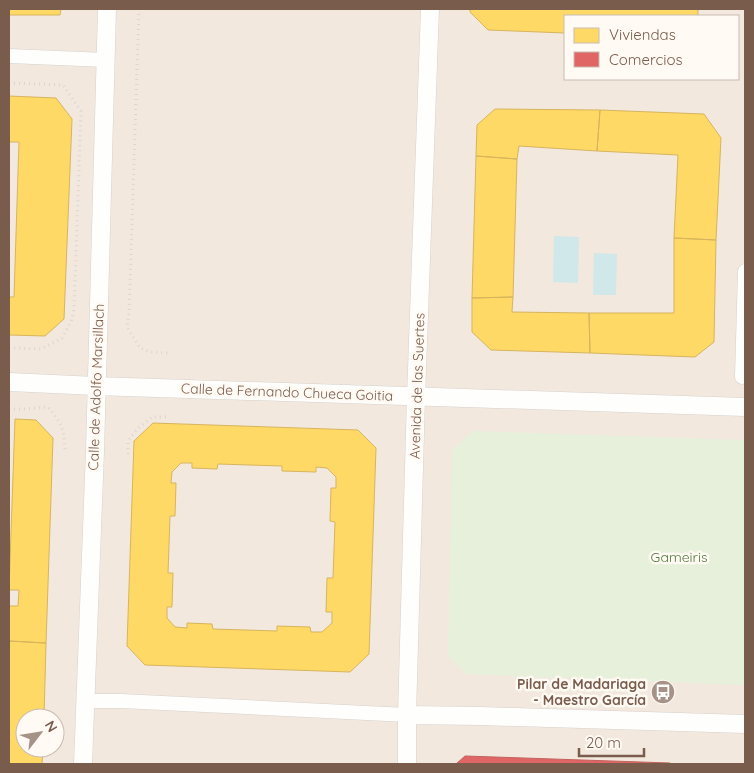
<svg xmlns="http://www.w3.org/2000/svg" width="754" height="773" font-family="Quicksand,sans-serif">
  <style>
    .residential { fill: #f2e8de; fill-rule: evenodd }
    .green { fill: #e7f0db }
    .water { fill: #d0e8ea }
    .homes { fill: #ffd966; stroke: #d7b45e; fill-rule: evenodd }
    .shops { fill: #e06666; stroke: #c1635e }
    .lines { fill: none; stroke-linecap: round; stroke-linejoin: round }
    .pedestrian-casing { stroke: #d7d1cb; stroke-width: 15 }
    .minor-casing { stroke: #d7d1cb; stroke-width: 19 }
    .path { stroke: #dcd5d0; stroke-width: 3; stroke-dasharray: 1 4; stroke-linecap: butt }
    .pedestrian { stroke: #fefefd; stroke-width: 14 }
    .minor { stroke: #fefefd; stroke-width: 18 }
    .labels { text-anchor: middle; stroke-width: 5; stroke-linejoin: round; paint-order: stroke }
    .street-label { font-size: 14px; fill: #7a5c4d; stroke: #fffaf3 }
    .park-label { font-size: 14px; fill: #537a41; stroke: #fffaf3 }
    .poi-label { font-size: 14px; font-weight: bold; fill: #7a5c4d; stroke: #fffaf3; text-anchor: end }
  </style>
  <rect width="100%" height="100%" fill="#f9f5f0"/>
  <path class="residential" d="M9 9H745V764H9ZM565 16H738V79H565ZM25 718H55V748H25Z"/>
  <path class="green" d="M473 431 745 440V685L466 674 448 656 452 450Z"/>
  <path class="water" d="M554 236 579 237 578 283 553 282Z
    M594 253 617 254 616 295H593Z"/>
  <path class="homes" d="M9 9H61L60 15H9Z
    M470 9H698V16H565V33L488 30 470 12Z
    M9 96 56 98 72 119 64 319 45 336 9 335V297H14L19 142H9Z
    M495 109 600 110 597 151 519 146 517 159 476 156 477 125Z
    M600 110 704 114 721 138 716 240 674 238 678 155 597 151Z
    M476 156 517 159 513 297 472 298Z
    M674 238 716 240 714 342 695 357 590 353 589 313H674Z
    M513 297 512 312 589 313 590 353 491 350 472 332V298Z
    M15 419 36 420 53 438 46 643 9 641V606H18L19 590H9Z
    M153 423 358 430 376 448 369 654 350 672 145 665 127 646 134 441ZM181 463H192V468L217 469 218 464 282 466V471L316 472V467L327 468 336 477V488H331L330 521 335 522 333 578H327L326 612H332V623L322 632H311L310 627 277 626V631L213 629 212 624 187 623V628L175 627 167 618V607H172L173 573H168L170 516H175L176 483H171L172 472Z
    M9 641 46 643 44 718H25V748H43L42 764H9Z"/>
  <path class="shops" d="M465 756 670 763 671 764H456Z"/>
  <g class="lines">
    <g class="pedestrian-casing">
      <path id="pedestrian" d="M9 56 106 60
        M742 377 745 271
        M86 701H121L407 715"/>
    </g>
    <g class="minor-casing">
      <path id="minor" d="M9 382 96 386 745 407
        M407 715 481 716 745 724
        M83 764 95 451 107 9
        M407 764V715L416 397 430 9"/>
    </g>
    <path class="path" d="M139 9 129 313 127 327 140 348 151 352 168 353
      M9 83 63 85 81 111 74 310 71 322 62 338 41 349 9 348
      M9 409H23L48 407C62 424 64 428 65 450
      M128 454V441L137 429 152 417H169"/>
    <use href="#pedestrian" class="pedestrian"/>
    <use href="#minor" class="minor"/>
  </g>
  <defs>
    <g id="bus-disc" transform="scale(1.25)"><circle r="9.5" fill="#a69286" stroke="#fffaf3"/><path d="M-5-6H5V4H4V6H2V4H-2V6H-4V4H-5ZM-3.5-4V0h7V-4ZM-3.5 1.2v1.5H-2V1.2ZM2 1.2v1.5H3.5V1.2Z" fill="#fff"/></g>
  </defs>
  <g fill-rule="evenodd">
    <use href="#bus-disc" x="663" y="692"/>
  </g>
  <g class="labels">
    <g class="street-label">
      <text transform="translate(417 386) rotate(-88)" y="5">Avenida de las Suertes</text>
      <text transform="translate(96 387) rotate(-88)" y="5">Calle de Adolfo Marsillach</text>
      <text transform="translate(287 392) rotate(2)" y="5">Calle de Fernando Chueca Goitia</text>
    </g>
    <g class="park-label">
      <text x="679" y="562">Gameiris</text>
    </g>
    <g class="poi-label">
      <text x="646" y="689">Pilar de Madariaga<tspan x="646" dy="16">- Maestro García</tspan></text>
    </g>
  </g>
  <rect width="754" height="773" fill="none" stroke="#7a5c4d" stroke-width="20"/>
  <rect x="564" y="15" width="175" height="65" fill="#fffaf3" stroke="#cabbb1"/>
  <rect x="574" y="28" width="25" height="15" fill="#ffd966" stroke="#cabbb1"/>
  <text x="609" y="40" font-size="15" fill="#7a5c4d">Viviendas</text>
  <rect x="574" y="52" width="25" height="15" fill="#e06666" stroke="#cabbb1"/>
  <text x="609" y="65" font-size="15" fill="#7a5c4d">Comercios</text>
  <g transform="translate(40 733) rotate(59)"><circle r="24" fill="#fffaf3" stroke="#cabbb1"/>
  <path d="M0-4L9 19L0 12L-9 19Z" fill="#a69286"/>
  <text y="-8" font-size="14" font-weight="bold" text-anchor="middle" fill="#7a5c4d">N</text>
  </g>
  <path d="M579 748v8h65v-8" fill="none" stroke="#7a5c4d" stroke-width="2.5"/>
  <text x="586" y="748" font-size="15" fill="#7a5c4d" stroke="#fffaf3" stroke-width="4" paint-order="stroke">20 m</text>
</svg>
